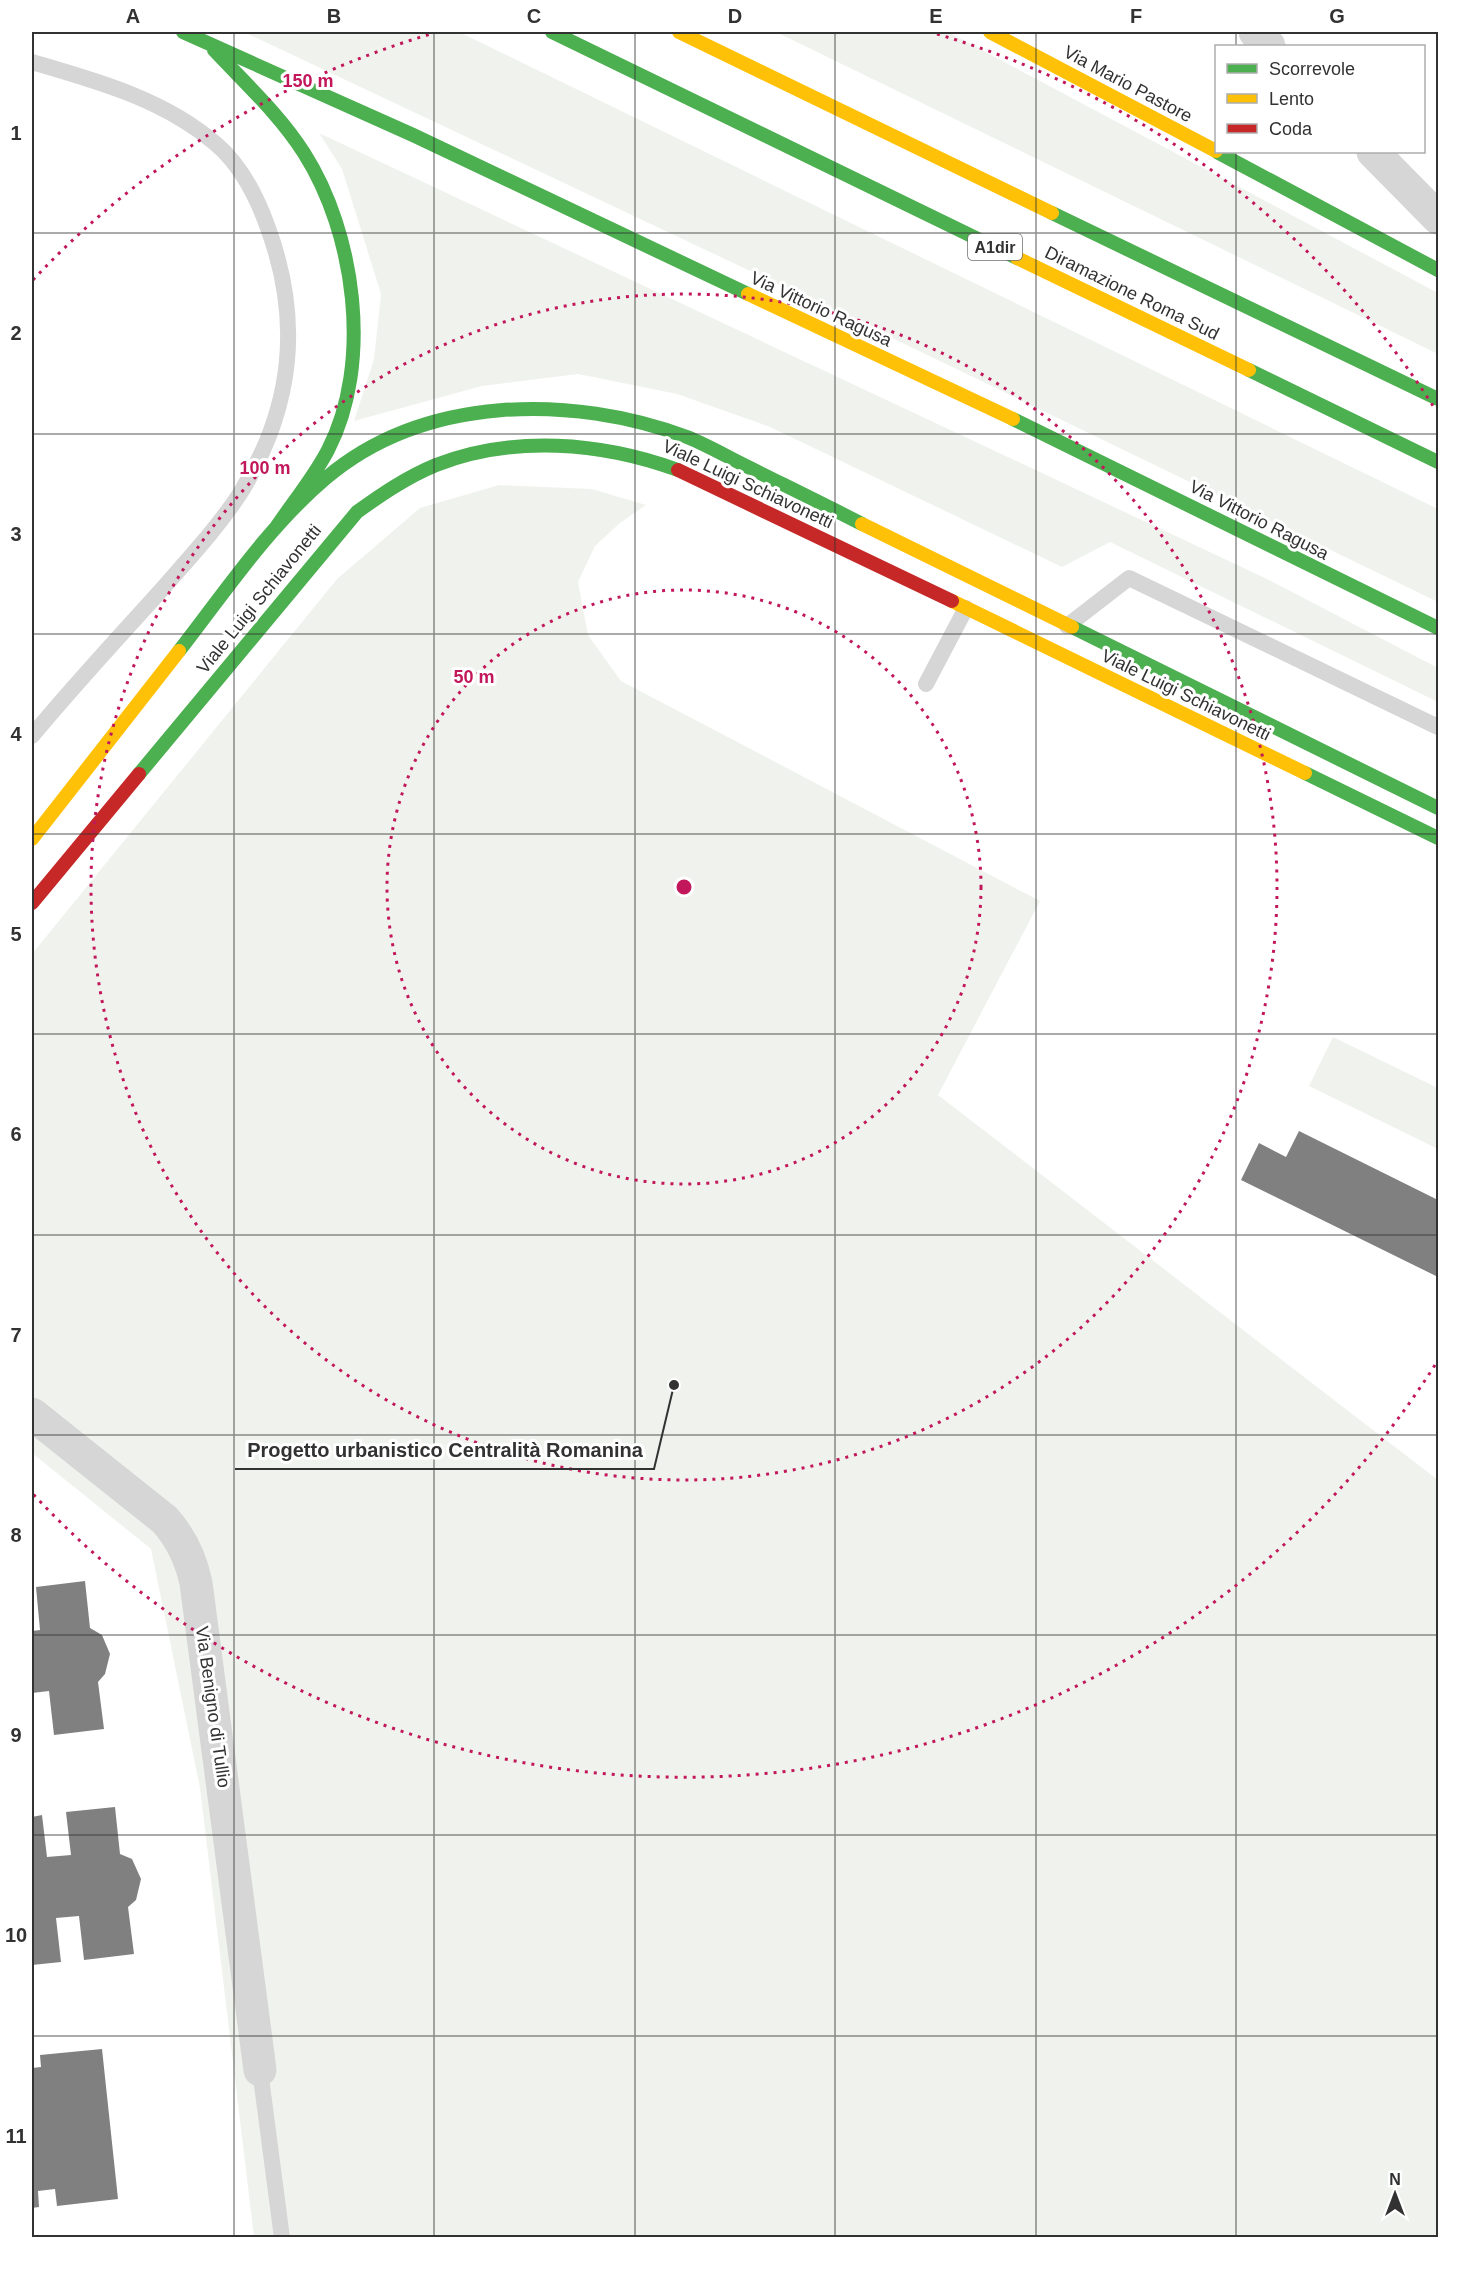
<svg xmlns="http://www.w3.org/2000/svg" width="1470" height="2269" font-family="Helvetica,sans-serif">
  <style>
    .green { fill: #f0f3ed }
    .building { fill: #808080 }
    .lines { fill: none; stroke-linecap: round; stroke-linejoin: round }
    .lane { stroke: #d6d6d6; stroke-width: 16 }
    .street { stroke: #d6d6d6; stroke-width: 33 }
    .fast { stroke: #4caf50; stroke-width: 14 }
    .slow { stroke: #ffc107; stroke-width: 14 }
    .jam { stroke: #c62828; stroke-width: 14 }
    .grid { fill: none; stroke: #323232; stroke-width: 1.5; stroke-opacity: 0.55 }
    .ring { fill: none; stroke: #c2185b; stroke-width: 3; stroke-dasharray: 3 6 }
    .labels { text-anchor: middle; stroke-width: 6; stroke-linejoin: round; paint-order: stroke }
    .shield { fill: #fff; stroke: #707070; stroke-width: 1.5 }
    .shield-label { font-size: 16px; font-weight: bold; fill: #323232 }
    .street-label { font-size: 18px; fill: #323232; stroke: #fff }
    .centre { fill: #c2185b; stroke: #fff; stroke-width: 3 }
    .ring-label { font-size: 18px; text-anchor: middle; font-weight: bold; fill: #c2185b; stroke: #fff; stroke-width: 6; stroke-linejoin: round; paint-order: stroke }
    .leader { fill: none; stroke: #323232; stroke-width: 2 }
    .callout-dot { fill: #323232; stroke: #fff; stroke-width: 2 }
    .callout-label { font-size: 20px; text-anchor: middle; font-weight: bold; fill: #323232; stroke: #fff; stroke-width: 6; stroke-linejoin: round; paint-order: stroke }
    .neatline { fill: none; stroke: #323232; stroke-width: 2 }
    .grid-label { font-size: 20px; text-anchor: middle; font-weight: bold; fill: #323232 }
  </style>
  <rect width="100%" height="100%" fill="#fff"/>
  <path class="green" d="M244 32H459L1438 509V602L888 336Z
    M776 32H948L1438 293V354Z
    M319 133 1265 578 1438 668V702L1110 542 1062 567 770 427 677 394 578 374 482 386 354 421 374 359 381 294 342 169Z
    M499 485 592 489 646 505 620 523 595 546 578 582 588 635 621 681 1040 901 938 1095 1438 1480V2237H254L200 1788 151 1549 32 1453V954L337 579 420 508Z
    M1333 1037 1438 1088V1149L1309 1086Z"/>
  <path class="building" d="M1299 1131 1438 1200V1277L1241 1180 1259 1143 1286 1157Z
    M85 1581 90 1628 102 1635 110 1654 105 1674 98 1682 104 1729 54 1735 49 1691 32 1693V1631L40 1630 36 1587Z
    M115 1807 120 1854 132 1859 141 1879 136 1900 128 1907 134 1954 84 1960 79 1916 56 1918 61 1962 32 1965V1817L42 1815 47 1857 71 1855 66 1812Z
    M102 2049 118 2199 57 2206 55 2189 38 2191 39 2207 32 2208V2068L41 2067 40 2055Z"/>
  <g class="lines">
    <path class="lane" d="M32 62C97 81 164 99 216 144 242 166 257 197 268 228 302 321 293 407 241 492 219 526 191 556 164 587 120 636 74 685 32 736
      M1067 626 1129 578 1438 727
      M926 684 966 608
      M260 2070 282 2238"/>
    <path class="street" d="M1255 32 1269 46
      M1373 152 1438 218
      M32 1414 165 1520C181 1538 191 1559 196 1583L260 2070"/>
    <path class="fast" d="M183 32 413 135 748 294
      M552 32 1017 258
      M214 50C245 83 280 115 304 153 355 233 373 363 328 450 314 477 294 501 277 526
      M1217 152 1438 270
      M1052 213 1438 399
      M1249 370 1438 462
      M1013 419 1438 628
      M1072 627 1438 808
      M179 651C225 592 268 527 326 478 424 395 572 394 687 437 707 445 726 456 744 465 784 485 823 504 862 524
      M1305 773 1438 838
      M139 774 357 512C382 494 407 477 436 465 513 435 601 442 678 470"/>
    <path class="slow" d="M679 32 1052 213
      M990 32 1216 151
      M1017 258 1249 370
      M748 294 1013 419
      M862 524 1072 627
      M952 601 1305 773
      M32 839 179 651"/>
    <path class="jam" d="M678 470 952 601
      M32 903 139 774"/>
  </g>
  <path class="grid" d="M234 32V2238M434 32V2238M635 32V2238M835 32V2238M1036 32V2238M1236 32V46M1236 152V2238M32 233H1438M32 434H1438M32 634H1438M32 834H1438M32 1034H1438M32 1235H1438M32 1435H1438M32 1635H1438M32 1835H1438M32 2036H1438"/>
  <g class="ring">
    <circle cx="684" cy="887" r="297"/>
    <circle cx="684" cy="887" r="593"/>
    <path d="M1435 1365A890 890 0 0 1 33 1494M33 280A890 890 0 0 1 431 34M937 34A890 890 0 0 1 1435 409"/>
  </g>
  <g class="labels">
    <rect class="shield" x="968" y="234" width="54" height="26" rx="4.5"/>
    <g class="shield-label">
      <text x="995" y="253">A1dir</text>
    </g>
    <g class="street-label">
      <text transform="translate(1128 84) rotate(28)" y="6">Via Mario Pastore</text>
      <text transform="translate(1132 293) rotate(26)" y="6">Diramazione Roma Sud</text>
      <text transform="translate(821 309) rotate(25)" y="6">Via Vittorio Ragusa</text>
      <text transform="translate(748 484) rotate(25)" y="6">Viale Luigi Schiavonetti</text>
      <text transform="translate(1259 520) rotate(27)" y="6">Via Vittorio Ragusa</text>
      <text transform="translate(259 599) rotate(-51)" y="6">Viale Luigi Schiavonetti</text>
      <text transform="translate(1186 695) rotate(26)" y="6">Viale Luigi Schiavonetti</text>
      <text transform="translate(213 1707) rotate(82)" y="6">Via Benigno di Tullio</text>
    </g>
  </g>
  <circle cx="684" cy="887" r="9" class="centre"/>
  <g class="ring-label">
    <text x="308" y="87">150 m</text>
    <text x="265" y="474">100 m</text>
    <text x="474" y="683">50 m</text>
  </g>
  <path class="leader" d="M674 1385L654 1469H235"/>
  <circle class="callout-dot" cx="674" cy="1385" r="6"/>
  <g class="callout-label">
    <text x="445" y="1457">Progetto urbanistico Centralità Romanina</text>
  </g>
  <rect width="1470" height="2269" fill="none" stroke="#ffffff" stroke-width="66"/>
  <rect x="1215" y="45" width="210" height="108" fill="#ffffff" stroke="#adadad" stroke-width="1.5"/>
  <rect x="1227" y="64" width="30" height="9" fill="#4caf50" stroke="#adadad" stroke-width="1.5"/>
  <text x="1269" y="75" font-size="18" fill="#323232">Scorrevole</text>
  <rect x="1227" y="94" width="30" height="9" fill="#ffc107" stroke="#adadad" stroke-width="1.5"/>
  <text x="1269" y="105" font-size="18" fill="#323232">Lento</text>
  <rect x="1227" y="124" width="30" height="9" fill="#c62828" stroke="#adadad" stroke-width="1.5"/>
  <text x="1269" y="135" font-size="18" fill="#323232">Coda</text>
  <g transform="translate(1395 2194)" stroke="#ffffff" stroke-width="4.5" paint-order="stroke">
  <path d="M0-4.5L10 22L0 15L-10 22Z" fill="#323232"/>
  <text y="-9" font-size="16" font-weight="bold" text-anchor="middle" fill="#323232">N</text>
  </g>
  <rect x="33" y="33" width="1404" height="2203" class="neatline"/>
  <g class="grid-label">
    <text x="133" y="23">A</text>
    <text x="334" y="23">B</text>
    <text x="534" y="23">C</text>
    <text x="735" y="23">D</text>
    <text x="936" y="23">E</text>
    <text x="1136" y="23">F</text>
    <text x="1337" y="23">G</text>
    <text x="16" y="140">1</text>
    <text x="16" y="340">2</text>
    <text x="16" y="541">3</text>
    <text x="16" y="741">4</text>
    <text x="16" y="941">5</text>
    <text x="16" y="1141">6</text>
    <text x="16" y="1342">7</text>
    <text x="16" y="1542">8</text>
    <text x="16" y="1742">9</text>
    <text x="16" y="1942">10</text>
    <text x="16" y="2143">11</text>
  </g>
</svg>
